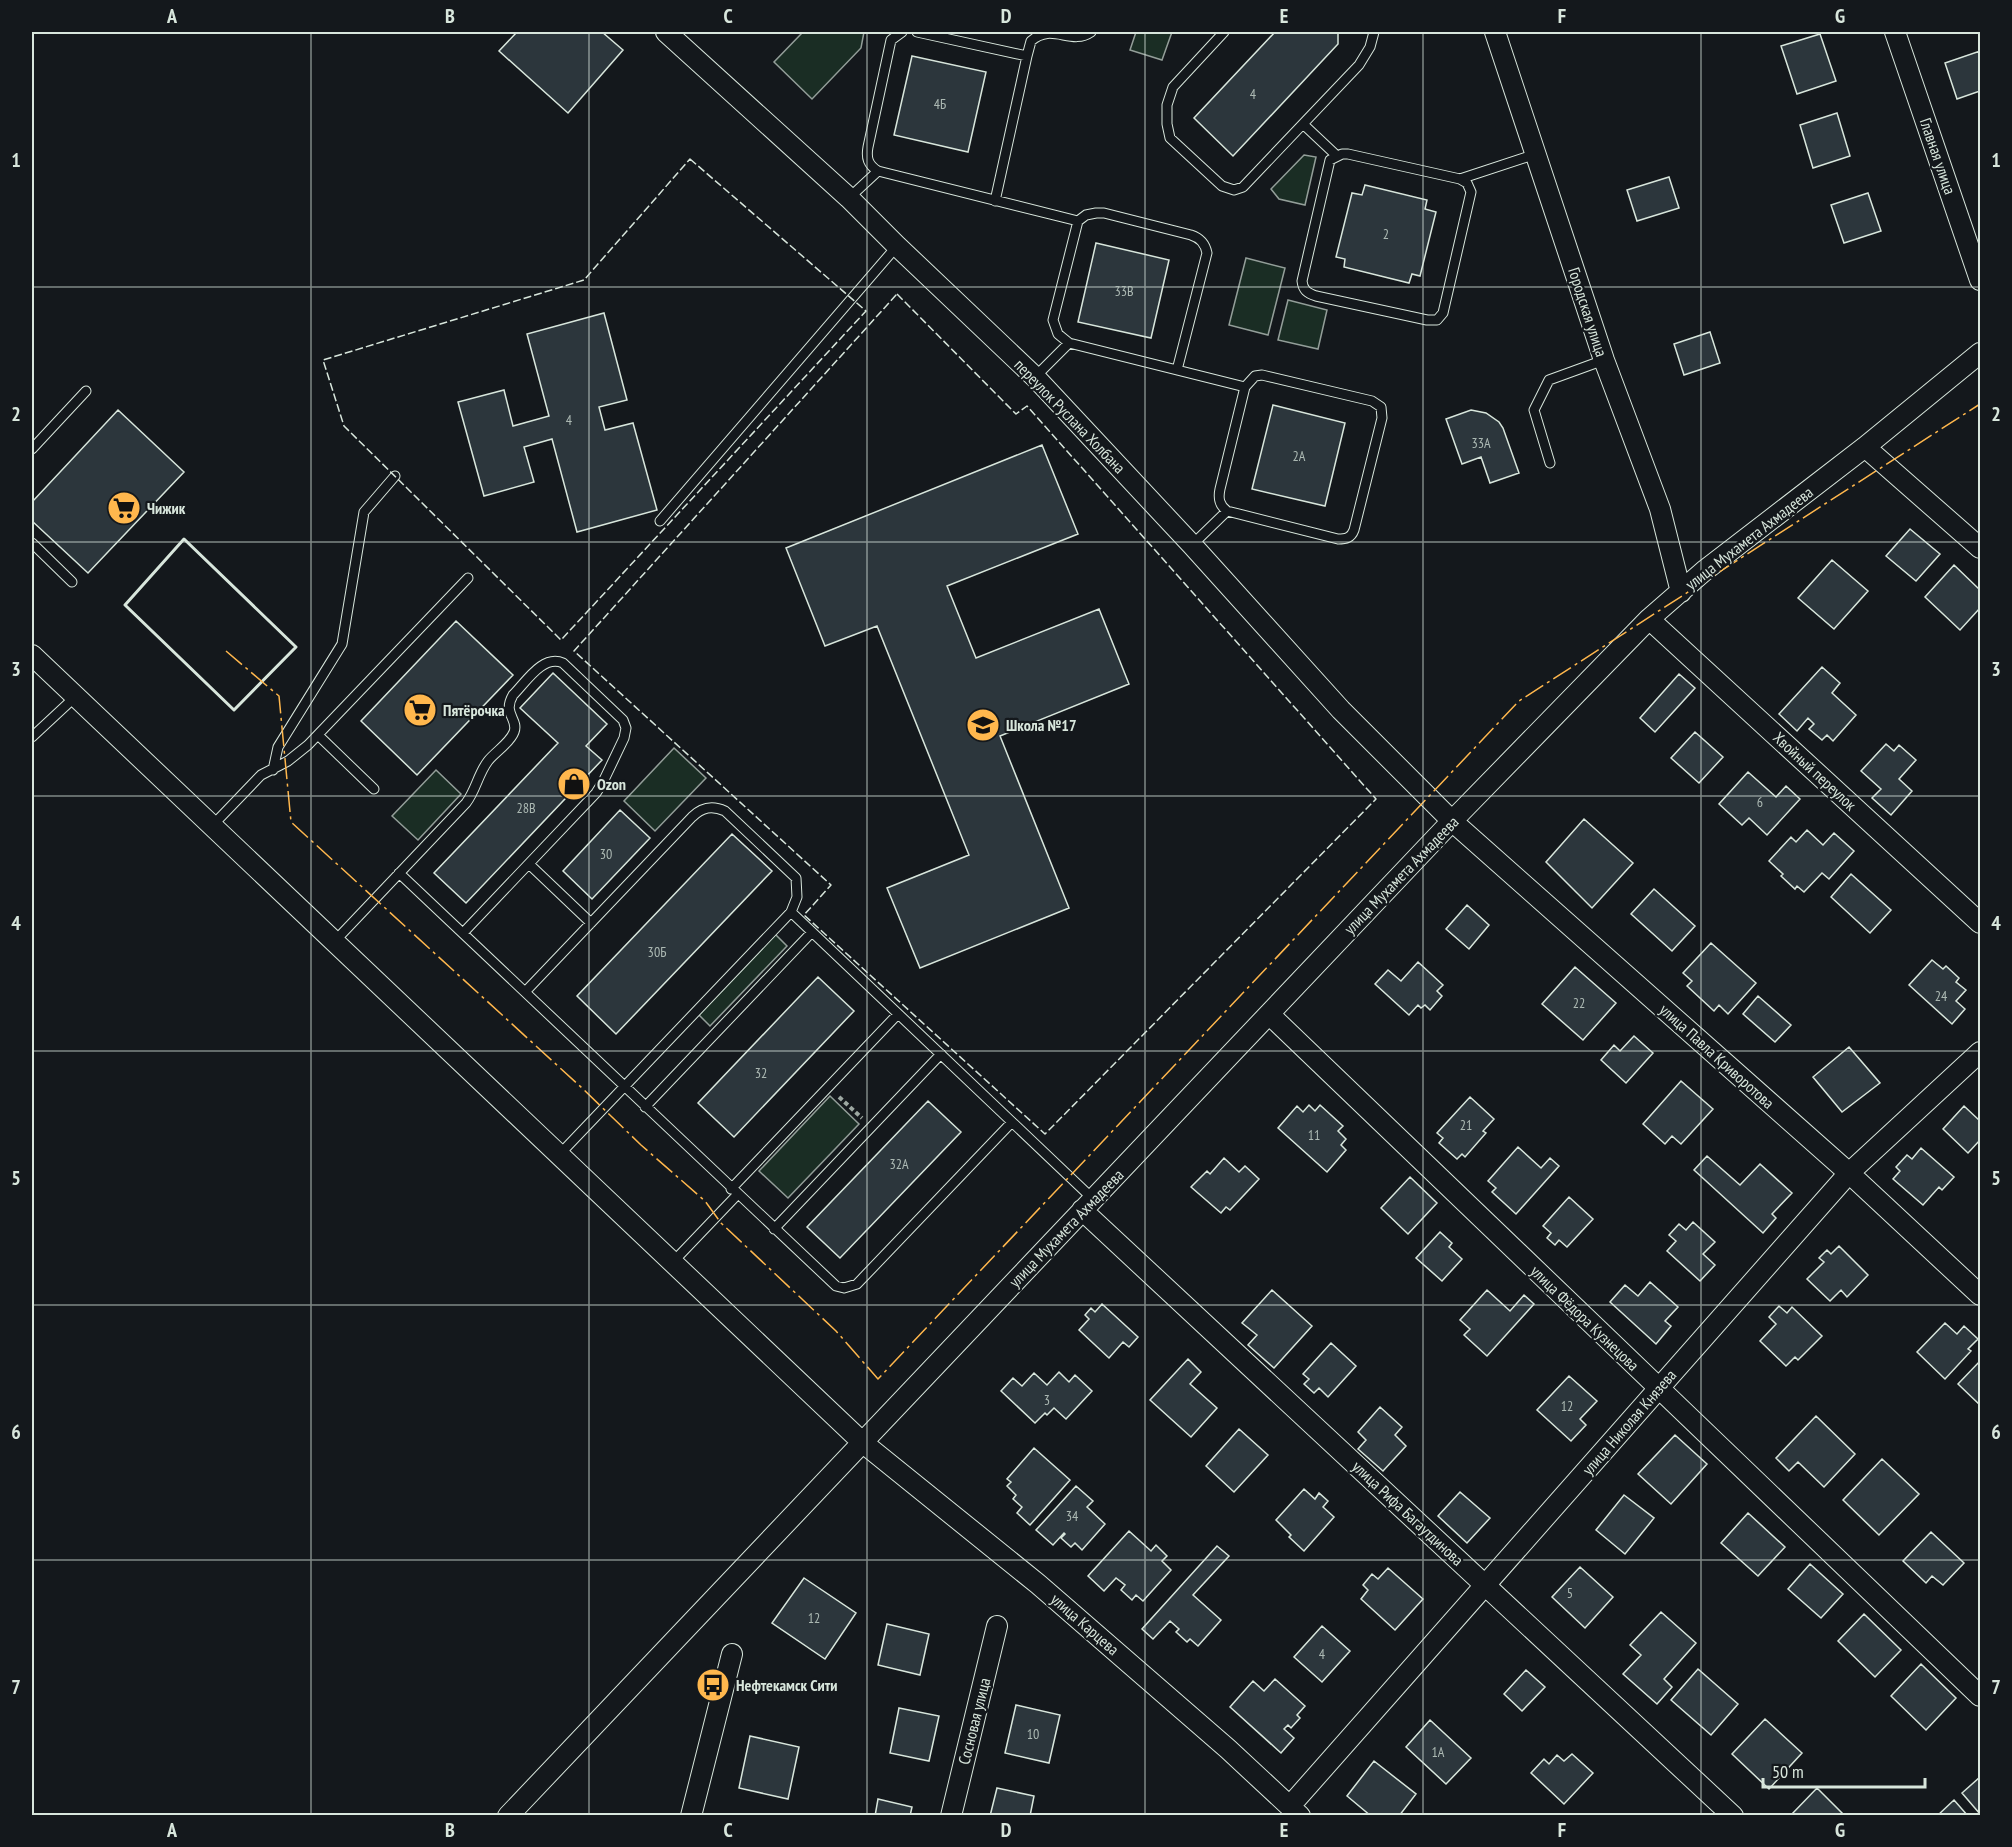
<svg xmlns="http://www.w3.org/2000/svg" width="2012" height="1847" font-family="'PT Sans Narrow',sans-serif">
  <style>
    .green { fill: #1a2d24; stroke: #939e99; stroke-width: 1.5 }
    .building { fill: #2c363c; stroke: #d8e6dc; stroke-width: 1.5 }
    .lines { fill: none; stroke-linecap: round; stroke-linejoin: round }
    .lane-casing { stroke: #d8e6dc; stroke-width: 11 }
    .street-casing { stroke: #d8e6dc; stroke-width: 22 }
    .path { stroke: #9da8a2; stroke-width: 4; stroke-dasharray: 4.5 3; stroke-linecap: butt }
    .lane { stroke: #14181c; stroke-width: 9 }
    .street { stroke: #14181c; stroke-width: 20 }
    .fence { stroke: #d8e6dc; stroke-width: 1.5; stroke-dasharray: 8 3; stroke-linecap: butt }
    .wall { stroke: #d8e6dc; stroke-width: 3 }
    .power { stroke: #ffb74d; stroke-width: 1.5; stroke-dasharray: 21 4.5 3 4.5; stroke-linecap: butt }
    .grid { fill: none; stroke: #d8e6dc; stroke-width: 1.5; stroke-opacity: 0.55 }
    .labels { text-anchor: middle; stroke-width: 4.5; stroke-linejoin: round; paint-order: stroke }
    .number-label { font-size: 14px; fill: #adbab4 }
    .street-label { font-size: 16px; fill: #d8e6dc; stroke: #14181c }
    .poi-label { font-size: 16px; font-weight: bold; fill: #d8e6dc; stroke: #14181c; text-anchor: start }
    .neatline { fill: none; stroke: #d8e6dc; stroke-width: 2 }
    .grid-label { font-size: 20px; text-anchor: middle; font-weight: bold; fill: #d8e6dc }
  </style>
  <rect width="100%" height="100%" fill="#14181c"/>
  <path class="green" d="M803 32H864L861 48 812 99 774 62Z
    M1136 32H1172L1162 60 1130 50Z
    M1304 155 1316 157 1305 205 1279 199 1271 189Z
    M1246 258 1285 268 1268 335 1229 325Z
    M1288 300 1327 310 1318 349 1278 340Z
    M674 748 706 778 655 831 624 801Z
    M436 770 461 794 418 840 392 816Z
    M774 933 787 946 710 1026 697 1013Z
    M830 1096 859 1124 788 1198 759 1171Z"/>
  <path class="building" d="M517 32H602L623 50 568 113 499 51Z
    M1275 32H1338V44L1233 156 1194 118Z
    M1820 34 1836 81 1797 94 1781 46Z
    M1980 51V91L1957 99 1945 63Z
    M912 56 986 72 968 152 894 135Z
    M1837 113 1850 156 1813 168 1800 125Z
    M1669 177 1679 208 1637 221 1627 190Z
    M1365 185 1427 200 1425 209 1436 212 1420 276 1412 274 1409 283 1344 267 1345 259 1336 257 1352 193 1362 195Z
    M1868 193 1881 231 1844 243 1831 205Z
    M1096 243 1169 260 1151 338 1078 322Z
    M604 313 627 400 599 407 605 430 633 423 657 510 577 532 552 439 524 447 534 482 484 496 458 402 504 390 513 426 549 416 527 334Z
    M1710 332 1720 363 1684 375 1674 344Z
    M1273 405 1345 423 1325 506 1252 489Z
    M118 410 184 472 88 573 32 521V502Z
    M1471 410 1486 413 1499 422 1503 428 1519 473 1490 483 1481 457 1462 464 1446 419Z
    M1042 445 1078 534 947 586 976 658 1099 609 1129 684 1000 736 1069 908 920 968 887 888 969 855 877 626 825 646 786 548Z
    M1910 529 1940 554 1916 581 1886 556Z
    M1832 560 1868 591 1834 629 1798 598Z
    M1954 565 1980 590V608L1960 630 1925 597Z
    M456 621 513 675 417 775 361 721Z
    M1822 667 1840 683 1832 693 1856 715 1833 741 1827 735 1822 740 1809 729 1814 724 1808 718 1797 731 1779 714Z
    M553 673 607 724 586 746 602 760 466 903 434 873 558 743 520 708Z
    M1679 674 1695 688 1655 732 1640 718Z
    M1695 732 1723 757 1699 783 1671 758Z
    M1886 744 1894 751 1899 745 1916 760 1899 779 1912 791 1891 815 1872 798 1881 789 1861 771Z
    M1748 772 1776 797 1786 786 1800 799 1767 835 1749 818 1742 825 1719 804Z
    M620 810 650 838 592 899 563 871Z
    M1584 819 1633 863 1592 908 1546 862Z
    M1807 830 1823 845 1834 833 1854 851 1829 879 1822 873 1804 892 1797 886 1795 889 1781 876 1783 874 1769 861 1791 837 1796 842Z
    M732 834 772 871 616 1034 577 996Z
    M1851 874 1891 910 1870 933 1831 897Z
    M1654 889 1695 926 1672 951 1631 914Z
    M1467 905 1489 925 1469 949 1446 929Z
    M1711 943 1756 983 1728 1014 1719 1005 1714 1011 1687 986 1692 981 1683 973Z
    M1932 960 1943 969 1946 966 1959 978 1956 982 1966 990 1956 1001 1965 1009 1952 1024 1909 985Z
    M1418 962 1443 985 1437 991 1442 996 1430 1010 1425 1005 1421 1008 1418 1005 1409 1015 1375 984 1388 970 1401 981Z
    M1575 967 1616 1003 1583 1040 1542 1004Z
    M818 977 854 1011 734 1137 698 1103Z
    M1758 996 1791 1025 1775 1042 1743 1014Z
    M1634 1036 1653 1053 1626 1083 1601 1060 1614 1045 1620 1051Z
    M1849 1047 1880 1083 1842 1112 1813 1077Z
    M1681 1081 1713 1109 1681 1144 1672 1136 1665 1144 1643 1124Z
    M1470 1097 1494 1119 1483 1131 1486 1133 1465 1157 1462 1154 1457 1159 1439 1143 1443 1138 1437 1133Z
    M928 1101 961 1132 840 1258 807 1227Z
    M1309 1105 1315 1111 1320 1105 1343 1126 1338 1131 1346 1139 1341 1145 1346 1150 1327 1172 1278 1128 1297 1106 1303 1112Z
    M1964 1106 1980 1121V1140L1968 1153 1943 1129Z
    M1518 1147 1541 1168 1550 1158 1559 1166 1516 1214 1492 1192 1496 1188 1488 1181Z
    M1921 1148 1954 1177 1942 1190 1939 1187 1923 1205 1893 1179 1900 1171 1896 1167 1907 1155 1912 1159Z
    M1707 1156 1740 1185 1760 1164 1792 1193 1772 1214 1776 1218 1763 1233 1694 1170Z
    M1224 1158 1239 1172 1245 1166 1259 1179 1230 1210 1226 1207 1221 1213 1191 1187 1207 1171 1210 1174Z
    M1410 1177 1437 1203 1408 1234 1381 1208Z
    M1569 1197 1593 1219 1567 1247 1559 1240 1555 1245 1547 1238 1551 1233 1543 1226Z
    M1693 1222 1715 1242 1703 1254 1715 1265 1700 1281 1667 1251 1676 1241 1669 1235 1679 1224 1686 1230Z
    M1440 1232 1452 1243 1449 1247 1462 1259 1442 1281 1416 1258Z
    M1839 1246 1868 1275 1847 1297 1841 1290 1830 1301 1807 1279 1824 1262 1819 1258 1827 1250 1831 1254Z
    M1650 1282 1678 1307 1665 1321 1671 1326 1656 1344 1610 1302 1625 1285 1638 1296Z
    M1272 1290 1312 1326 1274 1368 1248 1345 1257 1335 1242 1323Z
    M1487 1290 1510 1311 1524 1295 1534 1304 1487 1356 1464 1335 1470 1329 1460 1320Z
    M1102 1304 1138 1337 1129 1347 1123 1342 1109 1358 1079 1330 1089 1319 1085 1315 1091 1308 1095 1312Z
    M1779 1306 1787 1313 1792 1307 1822 1336 1798 1360 1795 1357 1786 1366 1760 1341 1776 1324 1769 1317Z
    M1945 1323 1957 1334 1964 1326 1978 1339 1968 1349 1971 1351 1945 1379 1917 1352Z
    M1331 1343 1356 1366 1328 1397 1319 1388 1314 1393 1304 1384 1309 1379 1303 1374Z
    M1188 1359 1201 1372 1190 1384 1217 1408 1191 1437 1150 1400Z
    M1980 1361V1405L1958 1384Z
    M1059 1372 1069 1382 1075 1375 1092 1391 1066 1419 1054 1408 1047 1415 1045 1413 1035 1423 1001 1391 1013 1378 1022 1386 1034 1373 1047 1385Z
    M1569 1376 1597 1401 1580 1419 1586 1425 1571 1441 1537 1410Z
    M1380 1407 1402 1427 1395 1435 1406 1446 1383 1471 1358 1449 1366 1440 1358 1432Z
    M1816 1416 1855 1454 1824 1487 1798 1462 1789 1471 1776 1458Z
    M1239 1429 1268 1455 1234 1492 1206 1466Z
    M1675 1435 1707 1464 1671 1504 1638 1474Z
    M1034 1448 1070 1480 1030 1525 1017 1513 1022 1507 1013 1499 1016 1495 1007 1486 1011 1482 1007 1479Z
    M1882 1459 1919 1494 1879 1535 1843 1500Z
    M1076 1486 1093 1501 1087 1507 1105 1524 1082 1550 1075 1543 1071 1547 1061 1538 1065 1534 1064 1533 1053 1545 1036 1530Z
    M1304 1489 1315 1499 1319 1493 1328 1501 1323 1507 1334 1517 1304 1551 1289 1537 1291 1535 1276 1520Z
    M1460 1492 1490 1518 1467 1543 1438 1516Z
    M1624 1495 1654 1518 1625 1554 1596 1530Z
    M1748 1513 1785 1547 1758 1576 1721 1543Z
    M1129 1531 1151 1551 1156 1545 1167 1556 1162 1561 1171 1570 1143 1601 1136 1595 1132 1600 1121 1590 1125 1585 1116 1578 1104 1591 1088 1576Z
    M1931 1532 1964 1563 1943 1585 1932 1576 1926 1583 1903 1561Z
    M1217 1546 1229 1556 1193 1595 1221 1620 1198 1646 1190 1639 1187 1642 1176 1632 1179 1629 1170 1621 1153 1639 1142 1629Z
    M1810 1564 1843 1594 1821 1618 1788 1589Z
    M1580 1567 1613 1597 1585 1628 1552 1597Z
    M1388 1568 1423 1599 1395 1630 1361 1599 1368 1590 1363 1585 1372 1574 1378 1579Z
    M804 1578 856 1613 825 1659 772 1623Z
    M1661 1612 1696 1643 1664 1679 1672 1687 1657 1704 1623 1674 1641 1655 1630 1645Z
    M1864 1614 1901 1650 1875 1677 1838 1641Z
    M887 1624 929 1634 920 1675 878 1665Z
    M1322 1626 1350 1651 1322 1682 1294 1657Z
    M1921 1664 1956 1698 1926 1730 1891 1696Z
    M1698 1669 1738 1704 1711 1735 1671 1700Z
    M1526 1670 1545 1687 1522 1711 1504 1694Z
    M1275 1679 1305 1706 1297 1715 1300 1718 1291 1728 1288 1725 1284 1729 1294 1738 1281 1753 1230 1707 1253 1681 1264 1691Z
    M1016 1705 1060 1715 1049 1763 1005 1753Z
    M899 1708 939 1716 929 1761 890 1753Z
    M1765 1719 1802 1753 1769 1789 1732 1754Z
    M1430 1720 1471 1758 1446 1784 1406 1747Z
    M750 1736 799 1747 788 1799 739 1788Z
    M1572 1754 1593 1773 1564 1804 1531 1773 1544 1759 1549 1764 1557 1755 1564 1761Z
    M1374 1761 1416 1794 1399 1816H1371L1347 1796Z
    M1980 1777V1814L1962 1793Z
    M997 1788 1034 1796 1030 1816H990Z
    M1817 1788 1845 1816 1791 1815Z
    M878 1799 912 1807 910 1816H875Z
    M1954 1800 1968 1816H1937Z"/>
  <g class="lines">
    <g class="lane-casing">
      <path id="lane" d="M902 32 891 40 868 147C866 158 868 165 878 171L1078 221
        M917 32 1027 56 995 201
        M1224 32 1173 87 1167 105V124L1170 138 1222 186 1234 190 1243 187 1359 65 1370 47 1374 32
        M1027 56 1031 41C1052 22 1071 46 1091 32
        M1303 124 1337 156
        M1342 154H1348L1460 179 1467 183 1471 192 1443 313 1437 320H1427L1316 296C1307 293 1303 290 1302 281L1330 160Z
        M1460 179 1536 154
        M849 198 878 171
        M1096 213H1104L1191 235C1200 238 1205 243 1207 253L1177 370 1069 343 1058 334 1053 320 1078 221 1086 215Z
        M1177 370 1245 387
        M1262 375 1372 401 1381 407 1382 418 1354 530C1351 538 1346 539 1338 539L1227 511C1219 505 1218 498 1220 489L1245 387 1255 376Z
        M1035 377 1069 343
        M32 449 86 391
        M1550 463 1534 410 1549 380 1604 360
        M660 521 897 246
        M32 543 72 582
        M1192 545 1227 511
        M318 735 374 789
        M32 737 75 697
        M273 770 278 747 342 644 364 512 395 476
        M212 826 261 775 288 761 308 745 468 578
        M529 864 591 923
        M399 873 836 1286 844 1288 857 1284 1012 1122
        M791 912 1093 1199
        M334 942 466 803C476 790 478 774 488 761 495 752 510 743 514 732 519 719 502 714 513 695 526 682 543 654 563 663L623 720 626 728 624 738 603 782 596 793 463 933
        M525 992 692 817C702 807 712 805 725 811L796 878 797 897 791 912 559 1155
        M645 1107 812 932
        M731 1189 898 1014
        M774 1229 941 1054
        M672 1263 737 1195"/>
    </g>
    <g class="street-casing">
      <path id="street" d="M666 32 849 198 897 246 1035 377 1192 545 1341 710 1452 821 1849 1173 1980 1295
        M1495 32 1604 360 1660 509 1681 592
        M1895 32 1980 280
        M1865 447 1980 548
        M1649 619 1980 923
        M32 655 862 1442 1038 1584 1228 1749 1300 1816
        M1269 1014 1980 1696
        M1082 1210 1733 1816
        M1290 1806 1849 1173 1980 1052
        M508 1816 1452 821 1649 619 1704 571 1865 447 1980 353
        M691 1816 732 1654
        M951 1816 997 1626"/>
    </g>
    <path class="path" d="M839 1097 862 1118"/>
    <use href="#lane" class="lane"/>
    <use href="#street" class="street"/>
    <path class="fence" d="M690 159 866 311 561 640 344 426 323 360 584 280Z
      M897 294 1016 414 1027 406 1376 799 1045 1134 804 915 831 885 574 651Z"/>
    <path class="wall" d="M184 539 296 647 234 710 125 605Z"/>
    <path class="power" d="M226 651 279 696 291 822 582 1088 641 1145 705 1201 721 1223 836 1331 878 1379 1519 701 1980 404"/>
  </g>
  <path class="grid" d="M311 32V1816M589 32V1816M867 32V1816M1145 32V1816M1423 32V1816M1701 32V1816M32 287H1980M32 542H1980M32 796H1980M32 1051H1980M32 1305H1980M32 1560H1980"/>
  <defs>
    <g id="supermarket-disc" transform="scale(1.725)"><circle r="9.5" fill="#ffb74d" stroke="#14181c"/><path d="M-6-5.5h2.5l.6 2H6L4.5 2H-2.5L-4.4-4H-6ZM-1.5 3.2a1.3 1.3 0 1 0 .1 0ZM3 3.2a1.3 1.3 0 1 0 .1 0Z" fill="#111"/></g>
    <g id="school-disc" transform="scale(1.725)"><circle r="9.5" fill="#ffb74d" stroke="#14181c"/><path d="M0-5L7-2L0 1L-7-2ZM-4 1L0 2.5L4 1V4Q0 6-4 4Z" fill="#111"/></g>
    <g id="shop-disc" transform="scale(1.725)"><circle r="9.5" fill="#ffb74d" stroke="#14181c"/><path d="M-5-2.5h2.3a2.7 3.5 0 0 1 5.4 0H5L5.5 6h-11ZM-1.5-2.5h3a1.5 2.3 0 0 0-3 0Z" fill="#111"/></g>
    <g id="bus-disc" transform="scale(1.725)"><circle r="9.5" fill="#ffb74d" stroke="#14181c"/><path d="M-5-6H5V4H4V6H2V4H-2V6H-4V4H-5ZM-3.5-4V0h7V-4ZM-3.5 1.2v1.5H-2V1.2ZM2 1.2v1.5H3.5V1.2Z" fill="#111"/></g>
  </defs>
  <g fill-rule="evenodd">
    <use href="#supermarket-disc" x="124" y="508"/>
    <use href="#supermarket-disc" x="420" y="710"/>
    <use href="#school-disc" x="983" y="725"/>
    <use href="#shop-disc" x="574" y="784"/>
    <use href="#bus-disc" x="713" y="1685"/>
  </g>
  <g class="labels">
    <g class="number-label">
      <text x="1253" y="99">4</text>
      <text x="940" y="109">4Б</text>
      <text x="1386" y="239">2</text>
      <text x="1124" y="296">33В</text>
      <text x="569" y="425">4</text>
      <text x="1481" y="448">33А</text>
      <text x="1299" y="461">2А</text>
      <text x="1760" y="807">6</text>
      <text x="526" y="813">28В</text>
      <text x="606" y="859">30</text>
      <text x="657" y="957">30Б</text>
      <text x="1941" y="1001">24</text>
      <text x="1579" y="1008">22</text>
      <text x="761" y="1078">32</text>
      <text x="1466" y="1130">21</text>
      <text x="1314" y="1140">11</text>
      <text x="899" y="1169">32А</text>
      <text x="1047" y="1405">3</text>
      <text x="1567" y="1411">12</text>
      <text x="1072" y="1521">34</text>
      <text x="1570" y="1598">5</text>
      <text x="814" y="1623">12</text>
      <text x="1322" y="1659">4</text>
      <text x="1033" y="1739">10</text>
      <text x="1438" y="1757">1А</text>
    </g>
    <g class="street-label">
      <text transform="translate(1938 156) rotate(71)" y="6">Главная улица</text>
      <text transform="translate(1588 312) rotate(72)" y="6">Городская улица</text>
      <text transform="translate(1070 416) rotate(46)" y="6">переулок Руслана Холбана</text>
      <text transform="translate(1749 538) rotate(-38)" y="6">улица Мухамета Ахмадеева</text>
      <text transform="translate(1815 771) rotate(43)" y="6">Хвойный переулок</text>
      <text transform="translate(1401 875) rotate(-46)" y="6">улица Мухамета Ахмадеева</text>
      <text transform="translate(1717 1056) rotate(42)" y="6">улица Павла Криворотова</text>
      <text transform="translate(1066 1228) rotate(-46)" y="6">улица Мухамета Ахмадеева</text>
      <text transform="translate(1585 1318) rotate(44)" y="6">улица Фёдора Кузнецова</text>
      <text transform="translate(1629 1422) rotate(-49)" y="6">улица Николая Князева</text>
      <text transform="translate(1408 1513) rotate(43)" y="6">улица Рифа Багаутдинова</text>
      <text transform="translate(1085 1624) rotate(41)" y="6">улица Карцева</text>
      <text transform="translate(974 1721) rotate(-76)" y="6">Сосновая улица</text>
    </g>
    <g class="poi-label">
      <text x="147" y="514">Чижик</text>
      <text x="443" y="716">Пятёрочка</text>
      <text x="1006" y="731">Школа №17</text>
      <text x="597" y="790">Ozon</text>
      <text x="736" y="1691">Нефтекамск Сити</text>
    </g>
  </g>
  <rect width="2012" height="1847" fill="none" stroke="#14181c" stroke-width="66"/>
  <path d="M1763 1778v9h162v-9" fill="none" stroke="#d8e6dc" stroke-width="3"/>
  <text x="1772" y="1778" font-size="18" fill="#d8e6dc" stroke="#14181c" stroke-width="4.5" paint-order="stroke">50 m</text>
  <rect x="33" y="33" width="1946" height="1781" class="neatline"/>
  <g class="grid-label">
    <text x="172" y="23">A</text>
    <text x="450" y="23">B</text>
    <text x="728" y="23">C</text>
    <text x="1006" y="23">D</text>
    <text x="1284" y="23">E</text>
    <text x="1562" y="23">F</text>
    <text x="1840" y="23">G</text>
    <text x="16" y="167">1</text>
    <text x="1996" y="167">1</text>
    <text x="16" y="421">2</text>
    <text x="1996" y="421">2</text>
    <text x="16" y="676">3</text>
    <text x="1996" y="676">3</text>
    <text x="16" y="930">4</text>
    <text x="1996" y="930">4</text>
    <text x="16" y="1185">5</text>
    <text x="1996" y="1185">5</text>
    <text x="16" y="1439">6</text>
    <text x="1996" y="1439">6</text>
    <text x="16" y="1694">7</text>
    <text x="1996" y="1694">7</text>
    <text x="172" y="1837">A</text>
    <text x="450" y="1837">B</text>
    <text x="728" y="1837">C</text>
    <text x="1006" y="1837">D</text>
    <text x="1284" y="1837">E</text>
    <text x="1562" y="1837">F</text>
    <text x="1840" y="1837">G</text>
  </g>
</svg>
